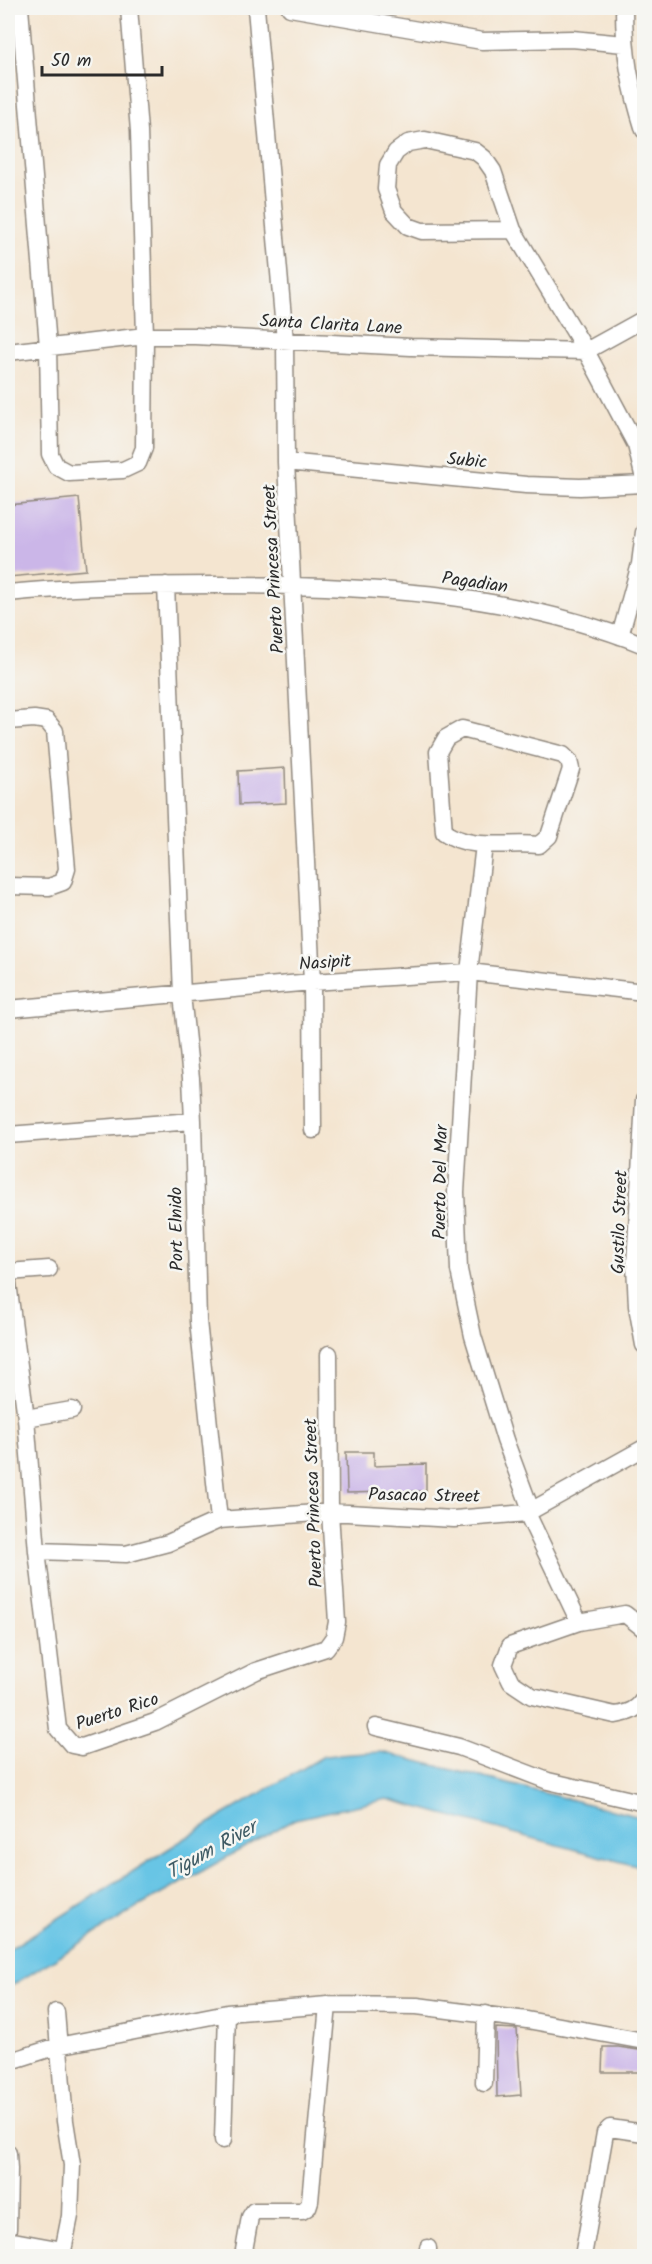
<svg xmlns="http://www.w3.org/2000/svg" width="652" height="2264" font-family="Kalam,sans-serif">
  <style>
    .water { fill: #67c5e5; stroke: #497888; stroke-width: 1.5 }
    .building { fill: #cbb6e8 }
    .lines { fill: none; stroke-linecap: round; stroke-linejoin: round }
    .minor-casing { stroke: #90887e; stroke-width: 19 }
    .minor { stroke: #fff; stroke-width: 16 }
    .labels { text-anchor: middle; stroke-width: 5; stroke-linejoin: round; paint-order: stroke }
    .street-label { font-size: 18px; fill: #2b2b2b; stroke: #f6f6f2 }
    .water-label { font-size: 20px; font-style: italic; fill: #3d5963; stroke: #f6f6f2 }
  </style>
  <rect width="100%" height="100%" fill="#f6f6f2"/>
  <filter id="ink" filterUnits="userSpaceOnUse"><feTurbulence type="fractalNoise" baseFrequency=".0167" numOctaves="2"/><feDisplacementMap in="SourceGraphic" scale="12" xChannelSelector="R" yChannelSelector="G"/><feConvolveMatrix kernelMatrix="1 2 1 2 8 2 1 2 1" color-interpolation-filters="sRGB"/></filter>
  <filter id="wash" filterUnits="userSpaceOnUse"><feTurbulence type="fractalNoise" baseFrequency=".008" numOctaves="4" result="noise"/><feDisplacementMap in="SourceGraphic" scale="24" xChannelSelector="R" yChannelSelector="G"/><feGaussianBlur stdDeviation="1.35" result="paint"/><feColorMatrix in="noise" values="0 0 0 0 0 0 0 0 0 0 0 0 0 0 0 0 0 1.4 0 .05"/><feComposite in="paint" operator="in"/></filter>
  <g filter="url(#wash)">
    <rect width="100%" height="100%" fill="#f4e5d0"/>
    <path class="water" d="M381 1752 644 1818V1868L387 1799 295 1819 140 1906 8 1988V1950L208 1824 324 1756Z"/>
    <g id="blocks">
      <path class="building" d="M79 498 86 570 8 577V505Z
        M285 768 286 803 239 805 238 771Z
        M346 1452H374V1466L426 1464V1491L347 1493Z
        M496 2028 517 2029 521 2095 497 2097Z
        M603 2047H618L645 2051V2072H602Z"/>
    </g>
  </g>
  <g filter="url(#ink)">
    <use href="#blocks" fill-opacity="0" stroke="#90887e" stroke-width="1.5"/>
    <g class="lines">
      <g class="minor-casing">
        <path id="minor" d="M20 8 48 346 50 454 56 466 69 473 123 470 138 463 144 448 145 336 139 131 129 8
          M256 8 285 341 286 462 312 982 313 1130
          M290 8 482 41 572 39 624 44
          M624 8C624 54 630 86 644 130
          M513 230 422 231 408 226 394 211 386 189 388 165 396 152 408 143 425 140 475 151 484 158 493 171 513 230 586 351 636 445 644 479
          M8 352 145 336H195L411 347 586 351 644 319
          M286 462 526 485 580 487 644 484
          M166 585 182 995 191 1078 193 1121
          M8 593C77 586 146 585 216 585 359 585 510 591 644 645
          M620 636 640 564 644 532
          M8 721 34 719 47 721 55 731 67 869 63 882 49 887 8 886
          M462 729 563 755 569 761 571 769 549 836 539 845C508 842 470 851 444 832L438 752 446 738Z
          M484 845 469 972 456 1192 459 1270 473 1336 505 1440 531 1510
          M8 1009 312 982 469 972 644 992
          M644 1100 635 1265 637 1306 644 1345
          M8 1135 193 1121 198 1321 219 1520
          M8 1272 49 1269
          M8 1283 26 1418 37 1551 58 1729 72 1745 82 1747 155 1722 256 1671 326 1648 334 1637 337 1622 330 1512 329 1354
          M26 1418 72 1410
          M527 1513 579 1622 625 1614 644 1629
          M37 1551 126 1554 168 1543 219 1520 330 1512 454 1519 527 1513 644 1448
          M579 1622 510 1646 503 1665 511 1682 532 1696 615 1715C628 1713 638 1710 644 1698
          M376 1727 459 1747 548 1781 644 1803
          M56 2012 65 2121 72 2165 70 2216 62 2256
          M8 2062 58 2046 227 2013 328 2005 417 2006 527 2020 644 2041
          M484 2083 486 2014
          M223 2140 227 2013
          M8 2153 9 2169 8 2229
          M8 2240 63 2250
          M243 2256 250 2217 254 2211H302L308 2207 310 2201 328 2005
          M428 2256V2248
          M583 2256 605 2133 610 2128 644 2133"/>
      </g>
      <use href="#minor" class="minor"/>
    </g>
  </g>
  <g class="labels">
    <g class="street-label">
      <text transform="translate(331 324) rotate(3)" y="6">Santa Clarita Lane</text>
      <text transform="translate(467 460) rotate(5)" y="6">Subic</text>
      <text transform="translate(273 569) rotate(-93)" y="6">Puerto Princesa Street</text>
      <text transform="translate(475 582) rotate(8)" y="6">Pagadian</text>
      <text transform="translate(325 962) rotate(-4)" y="6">Nasipit</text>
      <text transform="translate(440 1182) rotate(-89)" y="6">Puerto Del Mar</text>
      <text transform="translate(619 1222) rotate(-88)" y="6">Gustilo Street</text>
      <text transform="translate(176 1229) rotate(-91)" y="6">Port Elnido</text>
      <text transform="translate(424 1495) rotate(1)" y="6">Pasacao Street</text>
      <text transform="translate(313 1503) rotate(-92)" y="6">Puerto Princesa Street</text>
      <text transform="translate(117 1711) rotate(-18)" y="6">Puerto Rico</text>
    </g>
    <g class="water-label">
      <text transform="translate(211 1849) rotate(-29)" y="7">Tigum River</text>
    </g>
  </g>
  <rect width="652" height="2264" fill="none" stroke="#f6f6f2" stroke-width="30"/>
  <path d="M42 66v9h120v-9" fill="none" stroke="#2b2b2b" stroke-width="3"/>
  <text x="51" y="66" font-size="18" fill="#2b2b2b" stroke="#f6f6f2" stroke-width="4.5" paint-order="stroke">50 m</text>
</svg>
